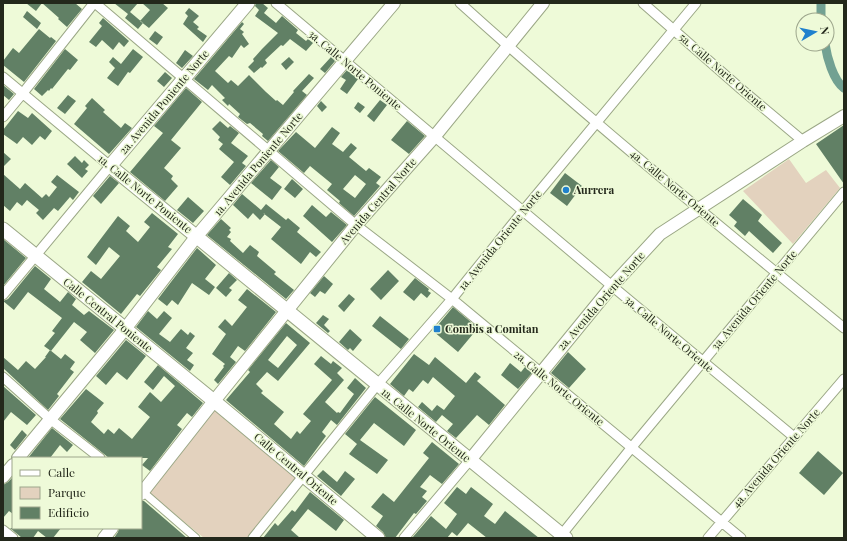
<svg xmlns="http://www.w3.org/2000/svg" width="847" height="541" font-family="'Playfair Display',serif">
  <style>
    .green { fill: #e3d2be }
    .lines { fill: none; stroke-linecap: round; stroke-linejoin: round }
    .canal { stroke: #72a192; stroke-width: 9 }
    .building { fill: #618065; fill-rule: evenodd }
    .pedestrian-casing { stroke: #9ba786; stroke-width: 9 }
    .minor-casing { stroke: #9ba786; stroke-width: 11 }
    .tertiary-casing { stroke: #9ba786; stroke-width: 14 }
    .secondary-casing { stroke: #9ba786; stroke-width: 15 }
    .pedestrian { stroke: #fff; stroke-width: 7 }
    .minor { stroke: #fff; stroke-width: 9 }
    .tertiary { stroke: #fff; stroke-width: 12 }
    .secondary { stroke: #fff; stroke-width: 13 }
    .poi-dot { fill: #2081cd; stroke: #eefad8; stroke-width: 1.5 }
    .labels { text-anchor: middle; stroke-width: 3; stroke-linejoin: round; paint-order: stroke }
    .street-label { font-size: 11px; fill: #23281b; stroke: #eefad8 }
    .poi-label { font-size: 11px; font-weight: bold; fill: #23281b; stroke: #eefad8; text-anchor: start }
  </style>
  <rect width="100%" height="100%" fill="#eefad8"/>
  <path class="green" d="M789 159 806 183 826 170 840 188 793 244 743 191Z
    M213 406 298 477 248 538H204L146 491Z"/>
  <g class="lines">
    <path class="canal" d="M821 3V20
      M825 44C827 57 833 80 844 88"/>
  </g>
  <path class="building" d="M26 3H75L82 9 67 27 58 19 59 18 42 3 36 11Z
    M114 3H138L130 12 143 23 138 29 125 18 128 14Z
    M142 3H162L168 8 149 28 140 21 150 10Z
    M256 3H262L268 8 264 13 276 23 282 16 298 30 296 33 306 41 308 39 313 43 306 51 290 39 283 46 281 45 265 60 267 63 262 68 261 67 254 73 248 67 254 61 253 59 262 49 278 33 255 16 259 10 255 6Z
    M189 8 199 16 193 22 199 27 197 29 207 36 203 42 183 24 188 16 185 13Z
    M27 11 41 23 37 29 23 17Z
    M103 18 129 41 124 47 119 42 113 50 102 40 96 47 89 42 102 26 99 23Z
    M242 22 244 24 240 29 244 32 242 34 249 44 244 48 241 45 232 58 229 56 215 71 228 83 231 80 238 86 249 75 266 92 276 101 277 100 283 105 294 92 293 91 309 74 314 78 302 91 307 95 268 141 262 136 263 134 250 123 247 124 238 117 240 114 229 104 228 106 222 100 225 98 212 85 208 90 194 79Z
    M39 29 50 38 51 37 56 41 24 82 3 65V61L13 48 19 53Z
    M155 31 163 37 157 45 149 39Z
    M65 49 78 60 70 70 68 69 52 89 51 88 49 91 48 90 42 96 34 89Z
    M133 49 143 57 130 73 128 72 118 86 107 78 115 68 109 62 113 57 121 64Z
    M185 50 193 56 182 68 176 63Z
    M289 57 294 62 286 70 281 64Z
    M331 57 335 61 325 73 320 69Z
    M347 70 358 79 347 94 340 89 346 80 341 77Z
    M165 72 172 78 164 87 157 81Z
    M3 85 14 94 9 100 3 95Z
    M186 88 202 102 171 140 181 148 164 168 173 176 171 179 178 186 165 201 130 172 163 133 154 126Z
    M68 95 76 101 65 114 57 108Z
    M92 98 105 110 103 112 121 128 125 123 132 128 109 154 74 124 87 108 85 106Z
    M380 100 387 105 374 122 367 116Z
    M321 101 327 107 322 112 317 106Z
    M358 102 365 107 360 113 354 108Z
    M18 111 28 118 32 113 52 131 45 140 40 136 32 145 23 137 17 144 3 134V130Z
    M220 121 228 128 230 126 239 133 231 143 248 156 242 163 246 166 230 185 221 177 234 162 219 149 223 144 218 140 220 137 212 129Z
    M407 121 425 136 409 154 391 140Z
    M844 125V184L816 144Z
    M332 127 340 133 332 144 343 152 351 143 357 148 349 157 366 171 369 168 381 177 376 183 380 186 354 216 339 203 340 201 327 190 332 184 310 166 304 173 278 151 296 132 315 148ZM355 175 366 184 355 198 343 189Z
    M3 152 11 159 3 167Z
    M75 156 82 163 84 160 89 165 85 169 88 171 82 178 67 164Z
    M271 160 279 167 270 178 282 187 272 200 251 183Z
    M565 173 582 186 567 206 550 193Z
    M3 174 20 189 25 183 42 198 46 194 49 197 57 187 51 182 57 175 79 192 73 200 70 197 58 211 54 208 43 220 36 213 39 210 27 200 22 206 17 202 10 211 3 205Z
    M110 176 119 183 101 204 93 196Z
    M292 179 303 189 295 198 284 189Z
    M242 194 261 210 266 204 286 220 288 218 300 228 297 232 321 252 316 257 310 252 301 264 271 239 281 227 263 213 265 214 260 220 253 213 248 219 233 205Z
    M188 197 204 211 193 223 177 210Z
    M743 199 762 215 758 221 782 243 773 253 749 231 745 236 734 226 737 222 729 215Z
    M312 205 326 217 331 212 347 225 332 242 303 216Z
    M152 213 178 234 168 247 172 249 157 267 161 270 140 296 137 294 121 314 82 282 91 271 101 279 120 256 109 247 96 265 87 257 118 216 130 226 126 231 138 242 150 227 144 222Z
    M221 219 231 228 229 230 231 232 227 237 231 239 230 241 243 253 250 245 259 252 257 256 276 272 274 274 294 290 286 299 207 235Z
    M3 239 26 258 3 286Z
    M197 248 216 265 205 279 215 287 209 295 192 283 178 305 172 300 167 306 158 299Z
    M35 266 51 279 44 289 60 302 68 292 76 299 72 305 84 315 89 311 114 330 95 353 80 340 87 332 74 322 51 351 44 346 55 333 52 331 62 318 28 292 14 310 3 301 8 299Z
    M388 270 399 281 381 300 370 289Z
    M229 273 237 280 229 288 232 290 226 297 216 288Z
    M324 276 333 284 325 294 320 291 315 297 310 293Z
    M415 278 429 289 428 291 431 293 427 298 421 293 414 301 403 292Z
    M247 289 276 312 245 351 238 346 230 357 236 362 218 384 214 380 224 367 223 366 225 364 212 354 226 334 218 327 225 319 232 326 247 307 238 300Z
    M349 294 355 299 344 312 338 306Z
    M453 307 478 328 458 352 433 331Z
    M148 311 157 319 164 311 172 318 159 334 170 342 181 329 188 335 190 332 195 336 186 348 193 353 187 360 194 365 190 371 136 327Z
    M323 315 329 319 324 325 330 331 328 333 316 323Z
    M380 316 409 339 401 349 372 326Z
    M286 323 310 343 278 381 267 372 256 384 263 391 261 393 284 412 274 424 291 439 297 431 300 434 311 421 303 414 332 380 314 364 321 356 331 364 333 361 342 368 337 373 344 380 325 402 337 413 338 412 340 413 354 394 347 388 355 378 366 388 337 425 331 420 322 432 326 436 304 466 226 400 250 372 248 370ZM287 336 297 345 278 368 268 360Z
    M350 329 362 340 353 351 350 348 348 350 339 342Z
    M126 340 146 356 127 380 117 372 106 385 96 376Z
    M50 350 61 359 65 354 75 362 70 369 74 372 57 394 59 396 48 410 3 368V357L18 370 26 361 35 369 46 357H45Z
    M568 352 586 369 569 388 551 373Z
    M414 354 429 365 435 357 466 383 475 372 481 377 477 381 505 405 489 425 477 415 456 438 447 431 453 424 442 415 436 422 418 407 422 402 432 411 437 405 444 410 455 396 433 377 428 384 423 380 413 392 409 389 404 396 390 384Z
    M510 363 521 372 525 367 532 373 518 389 501 375Z
    M158 365 203 403 192 417 187 413 177 425 182 429 150 471 142 465 148 458H109L60 419 86 389 104 403 97 411 98 413 91 422 104 434 108 429 114 434 119 428 132 439 150 417 138 407 150 392 161 402 175 386 164 376 153 390 144 382Z
    M3 386 36 415 27 425 11 412 3 422Z
    M375 397 416 430 404 446 374 423 360 440 388 460 377 474 349 454 357 444 345 434Z
    M52 428 73 445 67 452 60 445 50 458H28Z
    M22 430 27 435 15 450 10 445Z
    M432 442 459 464 442 484 430 475 420 487 427 491 422 497 427 501 416 514 414 513 395 538H386L383 532 376 526 383 516 371 507 383 493 394 502 429 458 423 453Z
    M818 451 843 473 824 495 799 473Z
    M323 470 337 482 345 471 355 479 341 496 317 476Z
    M13 477V514L9 511 3 518V485L8 482Z
    M457 487 466 494 471 487 493 504 484 516 495 524 505 511 539 538H487L468 523 457 536 452 532 447 538H412L431 516 446 529 457 514 444 503Z
    M310 492 344 520 336 531 308 509 291 530 300 538H263L275 523 278 526 292 510 295 512Z
    M141 501H144L187 538H114L118 532 119 528H141Z
    M10 528H61L53 538H47L38 531 33 538H22Z"/>
  <g class="lines">
    <g class="pedestrian-casing">
      <path id="pedestrian" d="M143 492 196 538"/>
    </g>
    <g class="minor-casing">
      <path id="minor" d="M95 3 356 225 452 299 741 538
        M276 3 612 286 794 437
        M460 3C584 115 714 222 844 328
        M643 3 741 89 803 141
        M3 77 110 166 3 295
        M3 117 23 93 94 3
        M3 377 50 419 100 458
        M3 530 13 538
        M253 538 377 385 452 299 523 211 696 3
        M404 538 470 460
        M559 538 632 447 844 192
        M708 538 844 379"/>
    </g>
    <g class="tertiary-casing">
      <path id="tertiary" d="M18 458 125 329 196 237 394 3
        M470 460 612 286 660 234 803 141 844 116
        M3 477 13 465
        M141 494 214 401 356 225 435 136 543 3
        M104 538 112 528"/>
    </g>
    <g class="secondary-casing">
      <path id="secondary" d="M248 3 110 166 566 538
        M3 229 214 401 378 538"/>
    </g>
    <use href="#pedestrian" class="pedestrian"/>
    <use href="#minor" class="minor"/>
    <use href="#tertiary" class="tertiary"/>
    <use href="#secondary" class="secondary"/>
  </g>
  <g class="poi-dot">
    <circle cx="566" cy="190" r="4"/>
    <rect x="433" y="325" width="8" height="8" rx="2"/>
  </g>
  <g class="labels">
    <g class="street-label">
      <text transform="translate(355 70) rotate(40)" y="4">3a. Calle Norte Poniente</text>
      <text transform="translate(723 72) rotate(41)" y="4">5a. Calle Norte Oriente</text>
      <text transform="translate(164 102) rotate(-50)" y="4">2a. Avenida Poniente Norte</text>
      <text transform="translate(258 164) rotate(-50)" y="4">1a. Avenida Poniente Norte</text>
      <text transform="translate(675 188) rotate(40)" y="4">4a. Calle Norte Oriente</text>
      <text transform="translate(145 194) rotate(39)" y="4">1a. Calle Norte Poniente</text>
      <text transform="translate(378 201) rotate(-49)" y="4">Avenida Central Norte</text>
      <text transform="translate(500 240) rotate(-51)" y="4">1a. Avenida Oriente Norte</text>
      <text transform="translate(754 300) rotate(-50)" y="4">3a. Avenida Oriente Norte</text>
      <text transform="translate(601 301) rotate(-49)" y="4">2a. Avenida Oriente Norte</text>
      <text transform="translate(108 315) rotate(39)" y="4">Calle Central Poniente</text>
      <text transform="translate(669 334) rotate(40)" y="4">3a. Calle Norte Oriente</text>
      <text transform="translate(559 388) rotate(39)" y="4">2a. Calle Norte Oriente</text>
      <text transform="translate(426 425) rotate(39)" y="4">1a. Calle Norte Oriente</text>
      <text transform="translate(776 458) rotate(-49)" y="4">4a. Avenida Oriente Norte</text>
      <text transform="translate(296 469) rotate(40)" y="4">Calle Central Oriente</text>
    </g>
    <g class="poi-label">
      <text x="574" y="194">Aurrera</text>
      <text x="445" y="333">Combis a Comitan</text>
    </g>
  </g>
  <rect width="847" height="541" fill="none" stroke="#23281b" stroke-width="8"/>
  <rect x="12" y="457" width="130" height="72" fill="#eefad8" stroke="#9da68c"/>
  <rect x="20" y="470" width="20" height="6" fill="#ffffff" stroke="#9da68c"/>
  <text x="48" y="477" font-size="12" fill="#23281b">Calle</text>
  <rect x="20" y="487" width="20" height="12" fill="#e3d2be" stroke="#9da68c"/>
  <text x="48" y="497" font-size="12" fill="#23281b">Parque</text>
  <rect x="20" y="507" width="20" height="12" fill="#618065" stroke="#9da68c"/>
  <text x="48" y="517" font-size="12" fill="#23281b">Edificio</text>
  <g transform="translate(815 32) rotate(81)"><circle r="19" fill="#eefad8" stroke="#9da68c"/>
  <path d="M0-3L7 15L0 10L-7 15Z" fill="#2081cd"/>
  <text y="-6" font-size="11" font-weight="bold" text-anchor="middle" fill="#23281b">N</text>
  </g>
</svg>
